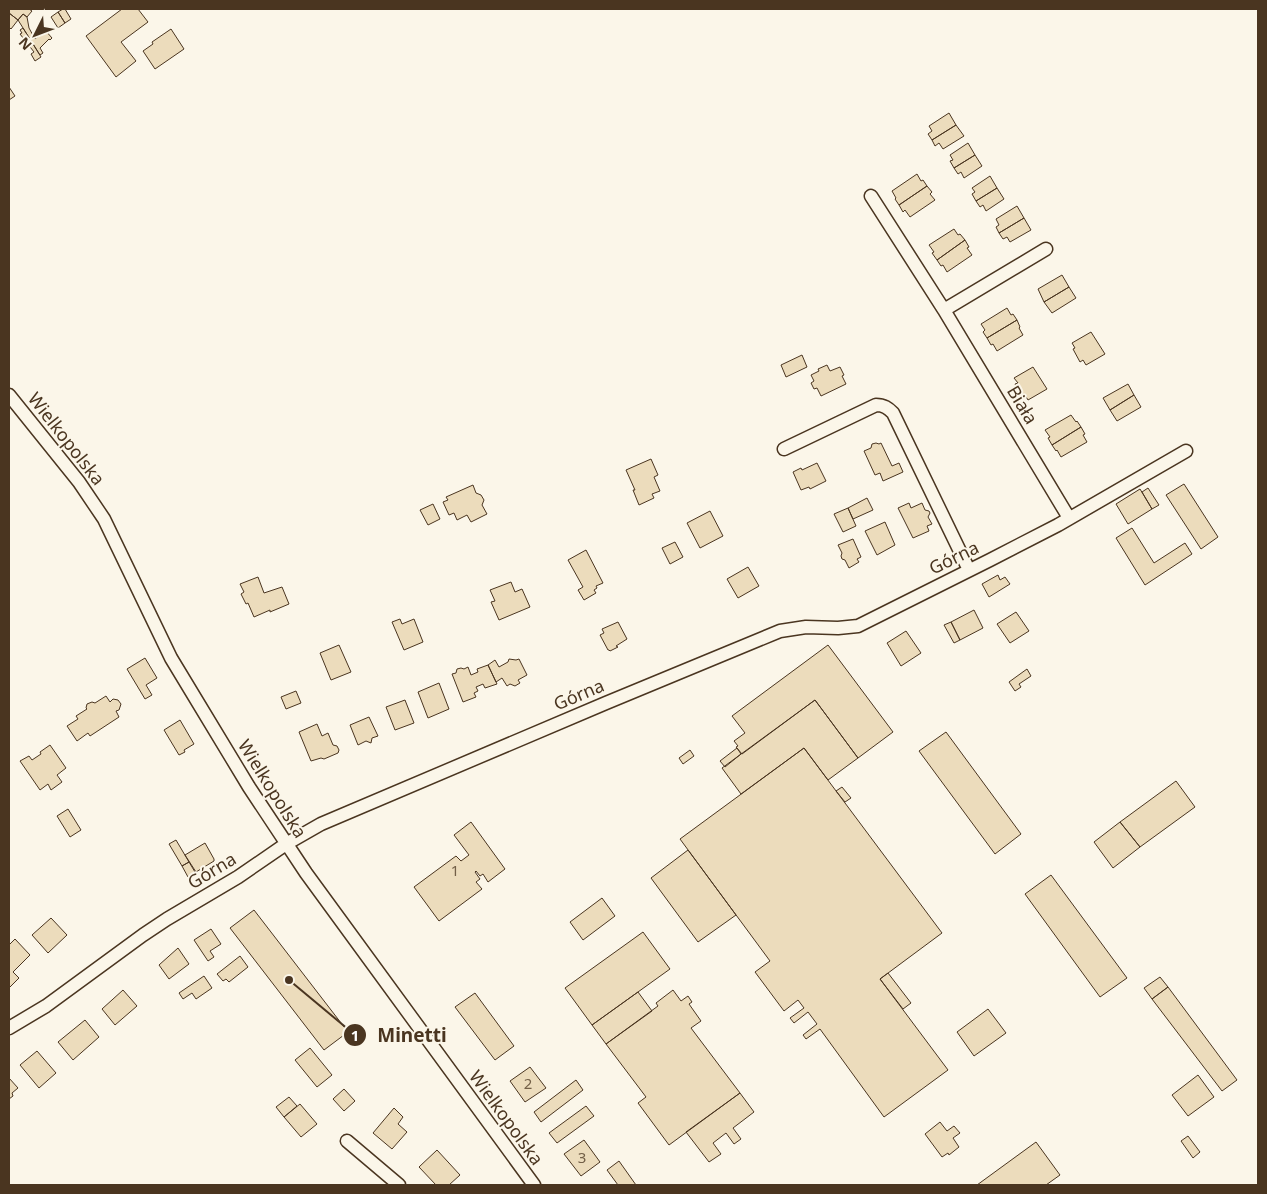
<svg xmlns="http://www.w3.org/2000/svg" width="1267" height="1194" font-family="'Noto Sans',sans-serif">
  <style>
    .building { fill: #ecdcbc; stroke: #4a3520 }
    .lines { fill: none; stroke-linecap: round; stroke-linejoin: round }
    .street-casing { stroke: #4a3520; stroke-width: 15 }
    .street { stroke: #fbf6e9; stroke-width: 12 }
    .labels { text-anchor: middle; stroke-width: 4; stroke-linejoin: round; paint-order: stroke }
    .number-label { font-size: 15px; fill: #725f47 }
    .street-label { font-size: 18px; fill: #4a3520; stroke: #fbf6e9 }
    .leader { fill: none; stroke: #4a3520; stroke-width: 2 }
    .callout-dot { fill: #4a3520; stroke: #fbf6e9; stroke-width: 2 }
    .mark-label { font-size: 15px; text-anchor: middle; font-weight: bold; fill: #fff }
    .callout-label { font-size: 19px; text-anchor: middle; font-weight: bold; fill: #4a3520; stroke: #fbf6e9; stroke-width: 4; stroke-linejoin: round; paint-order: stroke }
  </style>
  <rect width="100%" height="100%" fill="#fbf6e9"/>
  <path class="building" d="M9 9H29L32 11 27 17 23 14 18 20 9 13Z
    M63 9H65L71 19 65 23 58 12Z
    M122 9H138L148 22 121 42 136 61 116 77 86 36Z
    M58 12 65 23 58 28 51 17Z
    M9 13 18 20 11 29 9 27Z
    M23 14 27 17 29 28 35 39 45 30 52 38 50 40 49 39 40 48 43 53 40 55 18 20Z
    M23 28 41 57 35 61 31 54 34 52 20 34 22 33 20 30Z
    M171 29 184 49 155 69 143 51 153 44 152 42Z
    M9 87 15 96 9 100Z
    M949 113 956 125 932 140 928 134 932 131 929 126Z
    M956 125 964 136 943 149 939 143 935 146 932 140Z
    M968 143 975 155 954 168 950 161 953 160 950 155Z
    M975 155 982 166 964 178 961 172 958 174 954 168Z
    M917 174 921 181 923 180 927 186 899 205 895 199 896 198 892 191Z
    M990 176 997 188 976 201 972 194 975 192 972 188Z
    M927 186 932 192 930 194 935 200 910 217 905 210 903 212 899 205Z
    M997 188 1004 199 986 211 983 205 980 207 976 201Z
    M1017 206 1024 218 999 233 996 227 999 225 996 219Z
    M1024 218 1031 230 1010 242 1007 237 1003 239 999 233Z
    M954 229 958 235 960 234 965 240 937 260 932 253 934 252 929 245Z
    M965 240 969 247 967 248 972 255 947 272 943 265 941 266 937 260Z
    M1062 275 1069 287 1044 302 1038 289Z
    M1069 287 1076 298 1052 313 1044 302Z
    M1007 308 1011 315 1013 314 1017 320 987 338 983 332 985 330 981 324Z
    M1017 320 1020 327 1019 328 1023 335 997 351 993 344 991 345 987 338Z
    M1091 332 1105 354 1086 365 1083 360 1080 362 1073 349 1075 348 1072 343Z
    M802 355 807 367 786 377 781 365Z
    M827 365 830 371 840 367 844 375 842 376 846 384 821 396 817 388 814 389 811 383 814 381 811 375 819 371 818 369Z
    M1033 367 1047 389 1028 400 1025 395 1022 397 1015 384 1018 383 1014 378Z
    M1128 384 1134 395 1110 410 1103 398Z
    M1134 395 1141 407 1117 421 1110 410Z
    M1071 415 1076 422 1077 421 1081 427 1052 445 1048 438 1050 437 1045 430Z
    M1081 427 1085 434 1083 435 1087 442 1061 457 1057 450 1056 451 1052 445Z
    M876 443 879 444 881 443 892 466 899 463 903 472 883 481 880 473 875 475 864 451 871 448 872 444Z
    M651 459 658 475 654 477 660 491 652 494 654 498 639 505 633 490H635L626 470Z
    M817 463 826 481 810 489 809 487 801 490 793 472 801 468 802 470Z
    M1184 484 1218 537 1201 549 1166 495Z
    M473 485 476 493 481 495 484 500 482 505 487 514 471 522 467 515 457 520 454 513 449 515 443 502 448 500 446 497Z
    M1148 488 1159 505 1152 509 1142 492Z
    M1140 489 1152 509 1128 524 1116 504Z
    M867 498 873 510 853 519 848 508Z
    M909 503 911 508 922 503 925 510 929 511 930 513 928 517 932 524 927 526 929 531 913 538 898 508Z
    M433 504 440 519 428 525 420 510Z
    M848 508 856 526 843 532 834 514Z
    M710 511 723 536 700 548 687 523Z
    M885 522 895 545 877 555 865 531Z
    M1132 528 1154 563 1185 543 1192 554 1145 585 1116 538Z
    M853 539 861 557 857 559 859 562 849 568 845 560 842 559 841 556 842 553 838 545Z
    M675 542 683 557 670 564 662 548Z
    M586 550 603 583 596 586 597 588 594 590 596 593 584 600 578 590 583 587 568 560Z
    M748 567 759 586 738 598 727 579Z
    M998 575 1000 580 1005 577 1010 584 989 597 982 584Z
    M258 577 264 593 282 587 289 604 270 612V610L254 617 248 603 246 604 241 594 244 592 240 584Z
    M511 582 515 592 522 589 530 607 499 620 491 602 495 601 490 590Z
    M974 610 983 628 960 640 951 622Z
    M1016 612 1029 631 1010 643 997 624Z
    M400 619 402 624 414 619 423 642 404 650 392 622Z
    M618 622 627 639 616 646 618 647 610 651 609 650H608L600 635 604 633 602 629Z
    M951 622 960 640 954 643 944 625Z
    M906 631 921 653 901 666 887 643Z
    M339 645 351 672 331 680 320 653Z
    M828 645 893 732 858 758 815 700 742 754 736 747 738 746 734 741 745 733 732 716Z
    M145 658 157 678 146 685 152 695 145 699 127 669Z
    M509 659 516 660 519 659 527 675 518 680 520 683 515 686 510 684 507 686 502 678 496 682 488 665 495 660 499 667 508 662Z
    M488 665 497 684 485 688 483 684 476 687 478 691 474 693 476 697 463 702 452 674 456 673 457 669 461 668 464 669 468 667 471 675 478 672 477 669Z
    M1027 669 1031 676 1019 684 1021 687 1015 691 1009 682Z
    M439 683 449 709 428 718 418 692Z
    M296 691 301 703 286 709 281 697Z
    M106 696 110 702 113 699 118 700 121 704 119 710 116 711 119 717 90 736 88 733 77 741 67 726 78 719 76 716 87 709 86 708 87 704 92 702 95 703Z
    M405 700 414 723 395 730 386 707Z
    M815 700 858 758 828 780 804 748 741 794 722 768Z
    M369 717 378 736 372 738 371 743 366 741 358 745 350 725Z
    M180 720 194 744 184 750 185 752 179 755 164 730Z
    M317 724 322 736 328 733 333 745 337 746 339 750 338 753 324 759 321 758 311 761 299 732Z
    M946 732 1021 834 995 854 919 751Z
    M50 745 66 768 57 775 62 782 51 790 48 784 40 790 20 761 29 756 32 760 41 754 40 752Z
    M737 748 741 754 725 767 720 761Z
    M804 748 942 933 880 979 948 1070 884 1117 820 1029 806 1039 803 1035 817 1024 808 1012 794 1023 790 1018 804 1008 798 1000 784 1011 755 972 770 961 680 839Z
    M690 750 694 756 683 764 679 758Z
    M1176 781 1195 807 1140 847 1120 822Z
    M842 787 851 798 845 802 836 791Z
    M68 809 81 830 70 837 57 816Z
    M471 822 505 869 488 882 483 874 480 876 476 871 475 872 480 879 476 882 482 889 439 921 414 887 456 856 461 861 469 855 454 835Z
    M1120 822 1140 847 1113 868 1094 842Z
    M176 840 189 862 182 866 169 844Z
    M205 843 214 859V861L196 872 185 855Z
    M688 850 736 915 698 942 651 878Z
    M189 862 195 872 188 877 182 866Z
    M1051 875 1127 978 1100 997 1025 894Z
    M602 898 615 916 583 940 570 922Z
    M254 910 348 1032 324 1050 230 928Z
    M51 918 67 935 48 953 32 935Z
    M211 929 221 944 210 951 214 957 208 961 194 940Z
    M643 932 670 969 592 1025 565 988Z
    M15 939 30 955 13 972 19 978 9 988V945Z
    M178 948 189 964 169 979 159 965Z
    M240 956 248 967 229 982 226 979 223 981 217 974Z
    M888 973 911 1003 903 1009 880 979Z
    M204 976 212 988 196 999 192 993 183 999 179 993Z
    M1160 977 1168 987 1152 999 1144 988Z
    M1168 987 1237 1080 1222 1091 1152 999Z
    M123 990 137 1006 115 1025 102 1009Z
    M673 990 681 1001 688 996 692 1002 689 1004 701 1021 691 1028 740 1093 669 1145 638 1103 646 1097 606 1044 658 1006 656 1003Z
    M638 992 652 1011 606 1044 592 1025Z
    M475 993 514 1046 495 1060 455 1007Z
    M988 1009 1006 1033 974 1056 957 1032Z
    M85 1020 99 1037 73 1060 58 1042Z
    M310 1048 332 1075 317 1087 295 1060Z
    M37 1051 56 1073 39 1088 20 1065Z
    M530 1067 546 1088 525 1102 510 1081Z
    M1198 1075 1214 1097 1188 1116 1172 1095Z
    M9 1078 18 1088 12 1093 13 1096 9 1099Z
    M576 1080 583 1090 541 1122 534 1112Z
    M344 1089 355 1101 344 1111 333 1099Z
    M740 1093 754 1112 733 1128 741 1139 734 1144 726 1133 713 1143 721 1154 709 1162 686 1132Z
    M289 1097 297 1106 284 1117 276 1107Z
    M300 1104 317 1124 301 1137 284 1117Z
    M586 1106 594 1116 557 1143 549 1133Z
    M394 1108 403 1117 398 1124 407 1132 392 1149 373 1133Z
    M940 1122 947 1131 954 1126 960 1133 953 1138 959 1147 949 1155 948 1153 942 1157 925 1134Z
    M1188 1136 1200 1152 1193 1158 1181 1141Z
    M584 1140 600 1162 581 1176 564 1154Z
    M1036 1142 1060 1175 1046 1185H977Z
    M437 1150 460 1175 449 1185H436L419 1167Z
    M619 1161 636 1185H618L607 1170Z"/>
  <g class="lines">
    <g class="street-casing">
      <path id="street" d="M871 196 944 310 1069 518
        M944 310 1046 249
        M9 395 79 482 104 519 171 658 249 787 306 873 534 1185
        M784 449 876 405C884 405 888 408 893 413L969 570
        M9 1028 46 1006 143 935 167 919 238 877 286 844 321 824 606 703 780 631 806 627 838 628 858 626 990 560 1058 525 1186 451
        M347 1141 399 1185"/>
    </g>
    <use href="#street" class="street"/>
  </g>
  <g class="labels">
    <g class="number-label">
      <text x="455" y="876">1</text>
      <text x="528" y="1089">2</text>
      <text x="582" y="1163">3</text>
    </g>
    <g class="street-label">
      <text transform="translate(1022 405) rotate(59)" y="6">Biała</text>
      <text transform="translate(66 439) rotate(52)" y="6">Wielkopolska</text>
      <text transform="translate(954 558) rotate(-26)" y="6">Górna</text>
      <text transform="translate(579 695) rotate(-23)" y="6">Górna</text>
      <text transform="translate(272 789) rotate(58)" y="6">Wielkopolska</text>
      <text transform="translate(212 871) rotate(-31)" y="6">Górna</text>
      <text transform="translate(506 1118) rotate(54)" y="6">Wielkopolska</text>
    </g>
  </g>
  <path class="leader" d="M289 980L355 1035"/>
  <g class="callout-dot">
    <circle cx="289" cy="980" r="5"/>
    <circle cx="355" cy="1035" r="12"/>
  </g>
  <g class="mark-label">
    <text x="355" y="1041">1</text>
  </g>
  <g class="callout-label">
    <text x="412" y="1042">Minetti</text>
  </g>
  <rect width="1267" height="1194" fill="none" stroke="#4a3520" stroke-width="20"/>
  <g transform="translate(35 35) rotate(228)" stroke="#fbf6e9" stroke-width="4" paint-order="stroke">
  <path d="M0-4L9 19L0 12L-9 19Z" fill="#4a3520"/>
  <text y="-8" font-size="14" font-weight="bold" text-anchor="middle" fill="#4a3520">N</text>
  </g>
</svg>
